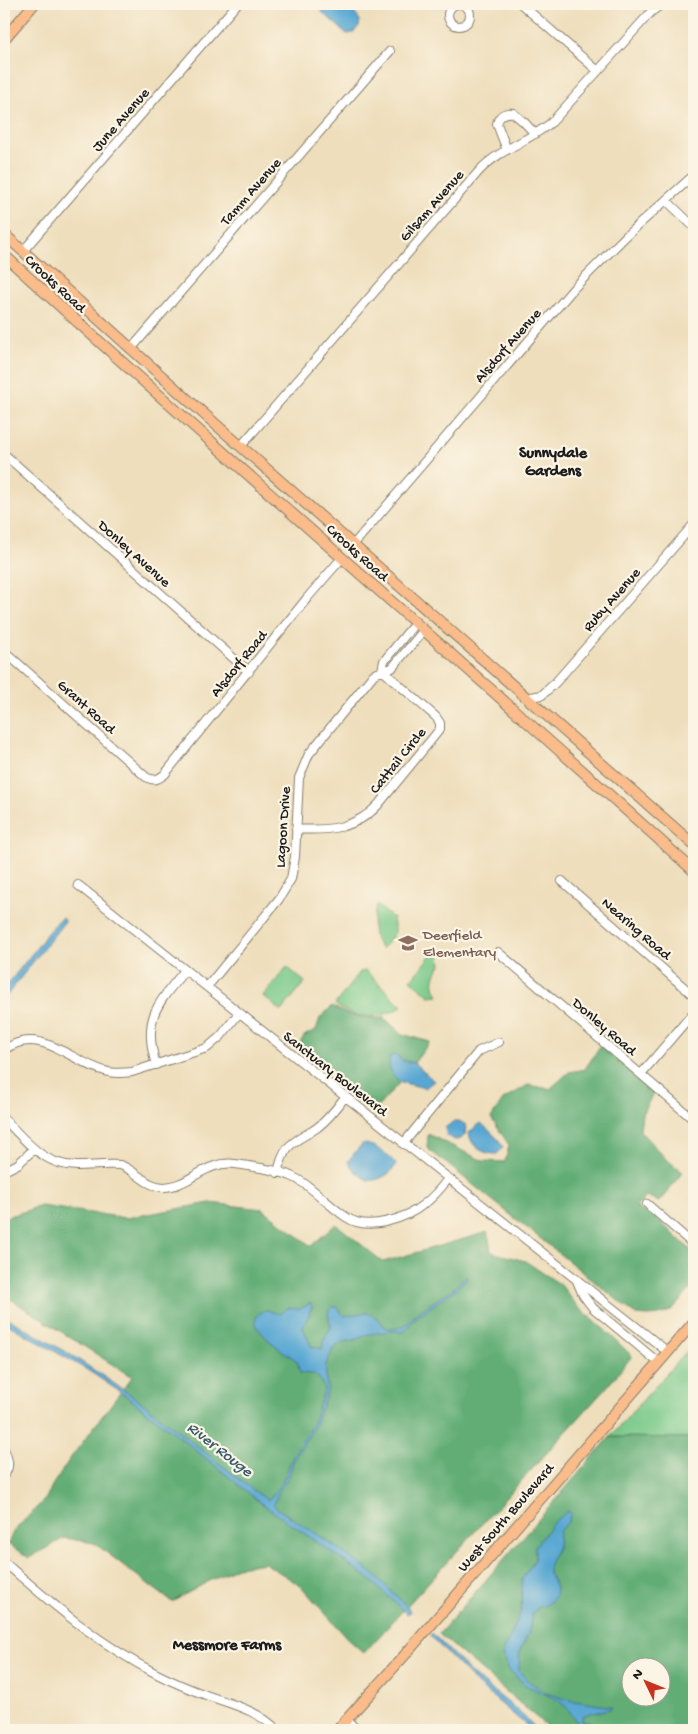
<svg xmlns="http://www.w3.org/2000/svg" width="698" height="1734" font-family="'Gochi Hand',sans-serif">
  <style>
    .green { fill: #79c98a; stroke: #4a7253 }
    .forest { fill: #62ad76; stroke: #3f6449; fill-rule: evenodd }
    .water { fill: #59a7d3; stroke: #3a6278 }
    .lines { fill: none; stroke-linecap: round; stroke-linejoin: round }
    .minor-casing { stroke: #857d6c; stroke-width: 10 }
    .major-casing { stroke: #857d6c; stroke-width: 12 }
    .minor { stroke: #fff; stroke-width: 8 }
    .major { stroke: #f9bc8a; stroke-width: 10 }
    .labels { text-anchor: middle; stroke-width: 4.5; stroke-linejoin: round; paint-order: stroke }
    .street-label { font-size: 15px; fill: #1c1c1c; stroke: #fcf5e5 }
    .education-label { font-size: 15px; fill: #785e54; stroke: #fcf5e5; text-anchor: start }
    .neighbourhood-label { font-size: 16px; font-weight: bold; fill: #1c1c1c; stroke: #fcf5e5 }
    .water-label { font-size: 16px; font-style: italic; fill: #375b6e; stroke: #fcf5e5 }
  </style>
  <rect width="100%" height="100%" fill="#fcf5e5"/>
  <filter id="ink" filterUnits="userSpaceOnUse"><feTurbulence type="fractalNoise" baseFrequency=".02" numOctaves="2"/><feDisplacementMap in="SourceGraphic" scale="10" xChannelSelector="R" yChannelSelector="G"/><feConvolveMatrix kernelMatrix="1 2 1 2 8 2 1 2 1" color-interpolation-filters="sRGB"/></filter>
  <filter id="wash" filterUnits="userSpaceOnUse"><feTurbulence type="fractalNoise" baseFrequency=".0096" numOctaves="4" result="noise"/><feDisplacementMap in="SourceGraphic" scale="20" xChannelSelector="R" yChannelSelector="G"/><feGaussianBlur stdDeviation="1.12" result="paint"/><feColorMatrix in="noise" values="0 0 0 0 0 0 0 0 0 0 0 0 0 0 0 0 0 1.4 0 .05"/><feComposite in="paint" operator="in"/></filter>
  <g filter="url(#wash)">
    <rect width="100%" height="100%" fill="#eedebc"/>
    <path class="green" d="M377 905 393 918 395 933 382 949C370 936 372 920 377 905Z
      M440 955 441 965C433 975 431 984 438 995L430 996 411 980 430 956Z
      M287 967 305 982 281 1011 263 996Z
      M366 971 402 1006C383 1020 353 1020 335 1004L360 972Z
      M694 1343V1438L610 1437Z"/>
    <path class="forest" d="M332 1006C349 1017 364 1018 384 1018L402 1034 430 1042 414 1063 403 1061 397 1056 390 1072 400 1082 377 1108 298 1046 304 1036 316 1030 320 1018Z
      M600 1046 654 1092 642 1114 640 1131 667 1160 683 1172 659 1202 647 1196 636 1207 643 1212 652 1214 694 1253V1285C673 1309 671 1319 636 1315L427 1148 428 1134 483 1161 505 1162 509 1145 491 1118 503 1100 528 1085 550 1089 569 1072 585 1069Z
      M210 1203 263 1209 311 1246 336 1224 383 1262 488 1232 491 1252 525 1261 561 1285 578 1307 605 1330 632 1356 607 1387 364 1653 347 1638 301 1586 265 1563 237 1567 209 1581 172 1602 94 1543 64 1538 29 1558 8 1544 13 1532 46 1498 53 1484 72 1456 132 1377 4 1295V1218L41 1206 126 1218Z
      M610 1437 694 1438V1709L688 1716 686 1730H551L439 1634ZM630 1666H660V1696H630Z"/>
    <path class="water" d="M313 4H352L355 14 360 20 359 26 353 33 347 34Z
      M62 917 65 921 4 999V989L41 942 47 933Z
      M393 1055 397 1056 403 1061 414 1063 434 1081 425 1088 400 1082 390 1072 389 1057Z
      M454 1121H459L466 1125 465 1135 461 1139 455 1140 447 1136 445 1128Z
      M481 1123 498 1139 503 1147 497 1154C483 1154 471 1147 469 1133L477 1125Z
      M362 1144C374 1143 389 1156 396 1164 394 1172 378 1182 369 1180 362 1179 350 1167 348 1161Z
      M465 1277 467 1278 455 1290 415 1318 404 1332 392 1331 370 1334 352 1341 342 1342 333 1349 326 1365V1380L328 1389 318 1417 314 1427 295 1457 288 1478 282 1486 273 1504 281 1511 320 1536 372 1573 408 1607 410 1612 407 1614 368 1578 262 1504 176 1434 123 1394 89 1371 4 1322V1316L76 1358 140 1401 253 1490 268 1500 276 1491 285 1476 293 1456 313 1423 325 1388C313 1372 322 1375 300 1373L297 1361C286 1353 232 1320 267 1310L279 1314 288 1308 300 1309 310 1303 312 1307 303 1328 311 1346 322 1349 326 1334 331 1328 328 1313 331 1307H338L342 1314 346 1316 367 1312 378 1319 385 1327 391 1329 398 1328 408 1323 416 1314 454 1288Z
      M568 1511 571 1513 568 1522 559 1531 558 1546 549 1564V1573L556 1588 555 1596 550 1603 537 1608 532 1614 529 1632 520 1651 519 1670 527 1680 546 1693 569 1700 612 1707 611 1709 594 1712 582 1716V1720L595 1724 592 1726 581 1724 575 1720 567 1708 558 1700 525 1685 509 1670 504 1660 503 1649 509 1640 521 1611 522 1579 535 1559V1546L554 1522Z
      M432 1633 472 1674 517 1710 538 1730H532L476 1683 434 1640 430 1636Z"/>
  </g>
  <g filter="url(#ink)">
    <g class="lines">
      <g class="minor-casing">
        <path id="minor" d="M448 15a11 11 0 1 1 22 0a11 11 0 1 1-22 0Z
          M521 4 598 71
          M507 150 497 124C499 115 505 112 513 113L524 122 535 134
          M666 200 694 227
          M23 251 237 4
          M131 349 390 51
          M241 446 480 170C500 149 529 141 552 122L651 12 662 4
          M4 454 249 672
          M353 545 574 288 626 236 694 175
          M4 651 146 777C153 781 158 780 165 774L308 597 342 558
          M382 670 384 661 416 622
          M526 698 542 695 555 683 694 524
          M296 829C327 831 356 829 378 805L440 729V723L436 717 382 670
          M562 881 694 996
          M78 885 668 1352
          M498 952 694 1120
          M207 987 279 899 291 879 295 857 299 778 309 754 374 674 392 668 424 630
          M4 1050C40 1024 71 1062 105 1071 114 1074 123 1073 132 1072L207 1048 221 1036 239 1013
          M156 1065C142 1018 157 1005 185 970
          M641 1074 694 1012
          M4 1119C25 1140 44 1166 77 1166 91 1166 105 1164 120 1165 136 1170 146 1187 164 1187 188 1187 206 1160 235 1164 250 1166 278 1170 291 1176 312 1185 327 1205 346 1217 367 1232 406 1219 424 1204 434 1197 441 1188 448 1179
          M403 1144 479 1051 499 1042
          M4 1171 18 1164 34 1149
          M278 1173C284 1141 295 1143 318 1127 328 1119 337 1108 345 1097
          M647 1204 694 1245
          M577 1281 583 1295 593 1308 659 1363
          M4 1449C8 1459 11 1466 4 1475
          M4 1562C52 1604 100 1645 157 1674 173 1682 189 1689 206 1695 231 1704 258 1710 277 1730
          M347 1720 357 1730"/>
      </g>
      <g class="major-casing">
        <path id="major" d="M4 39 34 4
          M4 234 187 399 694 845
          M4 255C231 463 465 664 694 871
          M337 1730 404 1656 694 1322"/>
      </g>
      <use href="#minor" class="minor"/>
      <use href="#major" class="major"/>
    </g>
  </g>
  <defs>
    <g id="school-bare" transform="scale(1.5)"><path d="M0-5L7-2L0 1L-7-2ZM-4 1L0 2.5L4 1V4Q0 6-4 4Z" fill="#8d6e63" stroke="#fcf5e5" stroke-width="2.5" paint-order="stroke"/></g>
  </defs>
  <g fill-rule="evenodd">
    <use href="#school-bare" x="408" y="943"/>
  </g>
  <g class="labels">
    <g class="street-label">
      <text transform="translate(120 119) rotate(-49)" y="5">June Avenue</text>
      <text transform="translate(250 191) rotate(-49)" y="5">Tamm Avenue</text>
      <text transform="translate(431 205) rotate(-49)" y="5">Gilsam Avenue</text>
      <text transform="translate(56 283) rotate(43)" y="5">Crooks Road</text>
      <text transform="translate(507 345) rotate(-49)" y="5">Alsdorf Avenue</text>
      <text transform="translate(358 552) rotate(42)" y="5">Crooks Road</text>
      <text transform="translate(135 553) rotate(42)" y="5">Donley Avenue</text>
      <text transform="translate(611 599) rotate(-49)" y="5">Ruby Avenue</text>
      <text transform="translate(238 663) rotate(-51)" y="5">Alsdorf Road</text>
      <text transform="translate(87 706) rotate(42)" y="5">Grant Road</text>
      <text transform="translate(397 760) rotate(-51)" y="5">Cattail Circle</text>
      <text transform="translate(282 827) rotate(-86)" y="5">Lagoon Drive</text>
      <text transform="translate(637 928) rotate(41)" y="5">Nearing Road</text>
      <text transform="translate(605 1026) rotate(41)" y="5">Donley Road</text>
      <text transform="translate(336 1073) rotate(38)" y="5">Sanctuary Boulevard</text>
      <text transform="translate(505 1517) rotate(-49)" y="5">West South Boulevard</text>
    </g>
    <g class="education-label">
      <text x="423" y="939">Deerfield<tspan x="423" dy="17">Elementary</tspan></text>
    </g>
    <g class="neighbourhood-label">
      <text x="553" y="457">Sunnydale<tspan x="553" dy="18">Gardens</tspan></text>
      <text x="227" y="1649">Messmore Farms</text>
    </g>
    <g class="water-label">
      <text transform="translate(221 1448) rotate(38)" y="6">River Rouge</text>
    </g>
  </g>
  <rect width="698" height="1734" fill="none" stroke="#fcf5e5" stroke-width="20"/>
  <g transform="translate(646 1682) rotate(313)"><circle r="24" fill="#fcf5e5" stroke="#a29e95"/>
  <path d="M0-4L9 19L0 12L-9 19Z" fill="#c8321e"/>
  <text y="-8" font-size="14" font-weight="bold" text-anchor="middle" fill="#1c1c1c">N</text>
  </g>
</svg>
